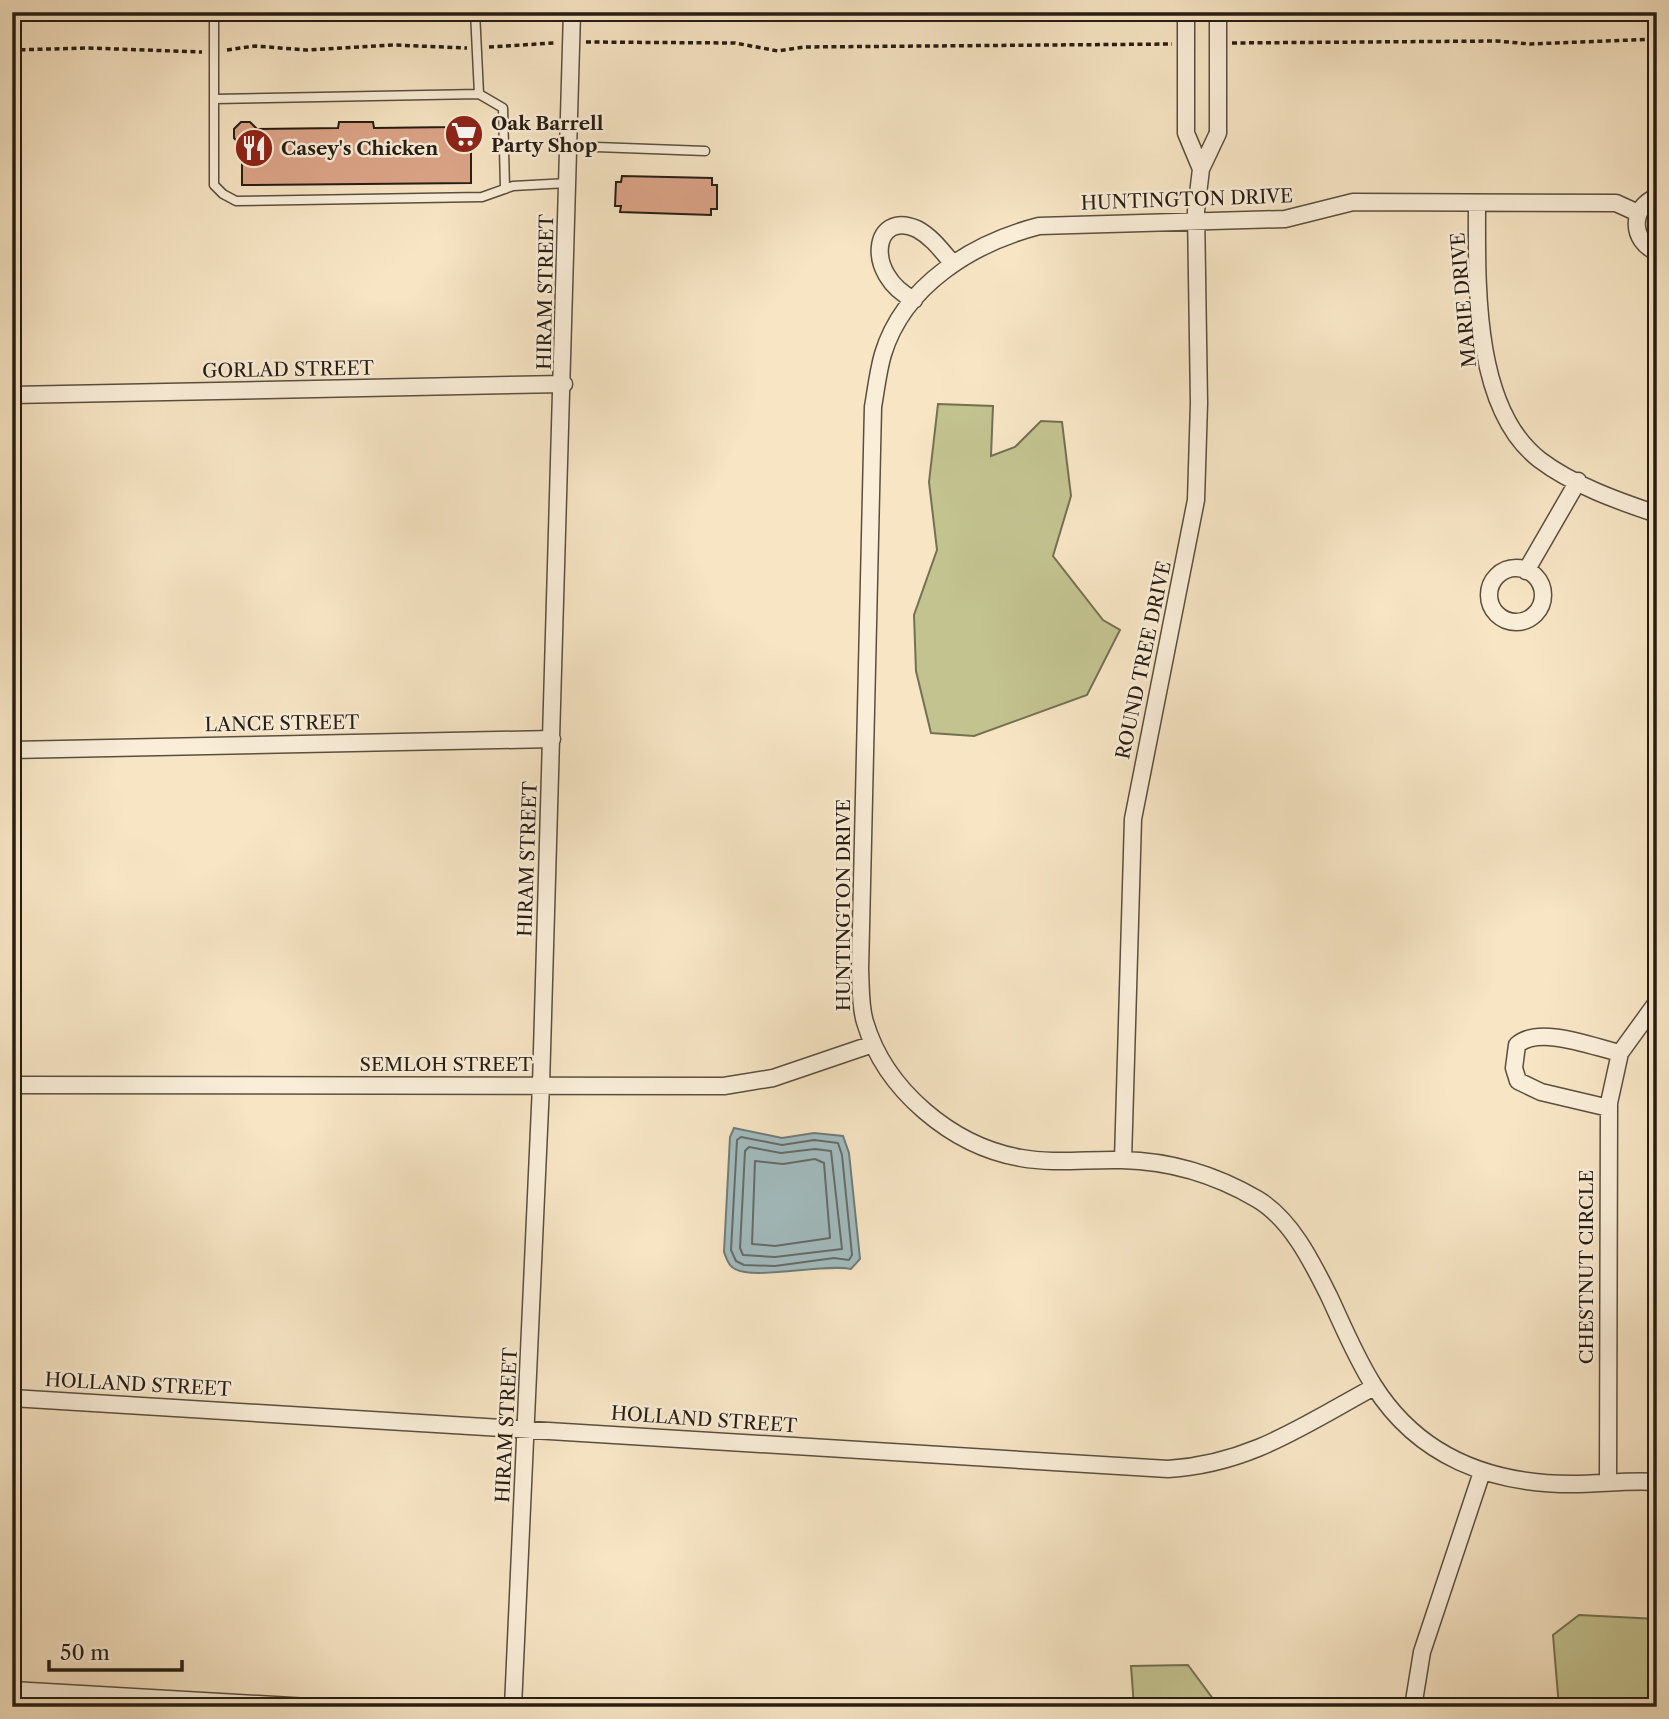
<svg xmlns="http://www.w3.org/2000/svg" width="1669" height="1719" font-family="'Libre Caslon Text',serif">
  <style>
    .green { fill: #c3c390; stroke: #747052; stroke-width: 2 }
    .water { fill: #a2bcbf; stroke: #707c7a; stroke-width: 2 }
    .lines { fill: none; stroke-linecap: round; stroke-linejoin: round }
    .shore { stroke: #646c69; stroke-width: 2 }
    .building { fill: #dca488; stroke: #261d13; stroke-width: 2 }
    .lane-casing { stroke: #5a4f3f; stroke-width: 11 }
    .street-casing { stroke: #5a4f3f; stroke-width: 19 }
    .path { stroke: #261d13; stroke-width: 3.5; stroke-dasharray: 5 3.5; stroke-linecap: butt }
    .lane { stroke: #faeed9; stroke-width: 8 }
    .street { stroke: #faeed9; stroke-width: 16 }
    .labels { text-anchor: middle; stroke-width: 5; stroke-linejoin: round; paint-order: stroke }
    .poi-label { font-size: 19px; font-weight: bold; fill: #261d13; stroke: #faeed9; text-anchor: start }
    .street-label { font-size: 19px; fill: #261d13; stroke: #faeed9 }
  </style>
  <rect width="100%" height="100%" fill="#f7e5c4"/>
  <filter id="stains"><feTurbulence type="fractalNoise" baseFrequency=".00286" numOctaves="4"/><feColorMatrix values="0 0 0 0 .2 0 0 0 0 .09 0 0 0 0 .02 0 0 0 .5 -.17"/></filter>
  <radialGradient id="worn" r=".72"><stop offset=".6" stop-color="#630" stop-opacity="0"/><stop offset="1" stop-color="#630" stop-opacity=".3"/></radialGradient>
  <path class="green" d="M938 404 993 406 991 456 1015 447 1041 421 1062 422 1071 496 1053 556 1103 620 1120 630 1087 695 974 736 931 733 916 671 914 615 937 550 929 482Z
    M1579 1615 1657 1619V1707H1559L1553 1635Z
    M1188 1665 1219 1707H1134L1131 1666Z"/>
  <path class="water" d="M734 1128 782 1138 814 1133 843 1136 849 1153 860 1259 851 1269C823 1263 749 1282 732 1267 728 1264 726 1257 724 1252L730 1137Z"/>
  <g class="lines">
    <path class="shore" d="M741 1137 782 1145 814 1140 838 1143 842 1155 852 1255 849 1260 834 1258 775 1266 744 1265 736 1261 731 1250 737 1140Z
      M749 1147 781 1153 815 1149 831 1151 842 1249 775 1257 743 1255 740 1248 745 1151Z
      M815 1159 824 1163 830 1238 775 1246 752 1244 755 1161 783 1164Z"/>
  </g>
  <path class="building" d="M462 120H471L478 127V136L471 143V183L242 185V146L234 138V129L241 122H250L257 129 338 128 339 122H373L374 128 454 127Z
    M622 176 712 178V185H717V209H711V215L620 212 621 206H615L616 182H621Z"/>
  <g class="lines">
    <g class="lane-casing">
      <path id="lane" d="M214 12V185L223 194 236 201 482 197 513 186 568 183
        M475 12 479 94 503 108 505 189
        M214 99 479 94
        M569 146 705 151"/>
    </g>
    <g class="street-casing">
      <path id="street" d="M1186 12V133L1201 169
        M1657 197C1629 207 1631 242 1657 252
        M1477 203C1477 280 1472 408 1540 460 1573 485 1618 501 1657 514
        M1638 213 1616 203 1353 202 1285 219 1039 226C973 243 904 285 883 354 878 371 876 390 873 407L860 970C861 987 860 1006 865 1022 885 1090 952 1146 1021 1158 1054 1164 1088 1159 1122 1160 1170 1161 1216 1175 1257 1199 1291 1219 1312 1262 1329 1296 1343 1326 1356 1358 1374 1386 1419 1457 1491 1484 1572 1484 1601 1484 1628 1480 1657 1482
        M914 300C863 274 873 209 917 229 932 237 942 251 953 264
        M12 395 564 384
        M1489 595a27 27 0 1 1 54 0a27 27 0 1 1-54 0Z
        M1526 571 1578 481
        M12 750 552 739
        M12 1085 724 1086 773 1078 873 1044
        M1609 1108 1541 1092 1518 1081 1514 1068 1517 1045C1539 1025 1593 1047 1620 1053
        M1123 1160 1133 819 1196 500 1199 403 1196 211 1201 169 1218 133V12
        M12 1398 1168 1469C1250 1464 1304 1425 1374 1387
        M1608 1482 1609 1103 1620 1053 1657 1002
        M12 1690 309 1707
        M513 1707 541 1085 572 12
        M1413 1707 1422 1652 1482 1472"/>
    </g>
    <path class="path" d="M586 42 735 43 778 51 804 47 1172 44
      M1232 43 1497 41 1530 44 1657 39
      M489 47 554 43
      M12 50 88 48 202 52
      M227 50 255 46 306 50 394 45 467 48"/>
    <use href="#lane" class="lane"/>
    <use href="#street" class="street"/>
  </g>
  <defs>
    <g id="supermarket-disc" transform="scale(2.0125)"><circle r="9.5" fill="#8f2418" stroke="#faeed9"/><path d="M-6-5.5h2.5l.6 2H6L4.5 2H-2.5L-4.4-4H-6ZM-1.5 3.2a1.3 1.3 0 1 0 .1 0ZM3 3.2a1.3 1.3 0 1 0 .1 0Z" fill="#fff"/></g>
    <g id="restaurant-disc" transform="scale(2.0125)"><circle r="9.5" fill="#8f2418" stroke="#faeed9"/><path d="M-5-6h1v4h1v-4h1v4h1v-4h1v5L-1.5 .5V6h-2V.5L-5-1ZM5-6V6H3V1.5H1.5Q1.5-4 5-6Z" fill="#fff"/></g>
  </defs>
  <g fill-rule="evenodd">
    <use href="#supermarket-disc" x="464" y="134"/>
    <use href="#restaurant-disc" x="254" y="148"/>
  </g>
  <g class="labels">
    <g class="poi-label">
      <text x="491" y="130">Oak Barrell<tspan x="491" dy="22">Party Shop</tspan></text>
      <text x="281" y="155">Casey's Chicken</text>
    </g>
    <g class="street-label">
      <text transform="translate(1187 199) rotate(-2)" y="7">HUNTINGTON DRIVE</text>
      <text transform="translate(545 292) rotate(-89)" y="7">HIRAM STREET</text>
      <text transform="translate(1463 300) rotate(-95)" y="7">MARIE DRIVE</text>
      <text transform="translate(288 369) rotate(-1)" y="7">GORLAD STREET</text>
      <text transform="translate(1143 660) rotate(-78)" y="7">ROUND TREE DRIVE</text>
      <text transform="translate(282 723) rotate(-1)" y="7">LANCE STREET</text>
      <text transform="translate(527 859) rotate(-88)" y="7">HIRAM STREET</text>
      <text transform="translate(843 905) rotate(-90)" y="7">HUNTINGTON DRIVE</text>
      <text x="446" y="1071">SEMLOH STREET</text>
      <text transform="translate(1586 1267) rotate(-90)" y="7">CHESTNUT CIRCLE</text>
      <text transform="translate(138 1384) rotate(3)" y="7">HOLLAND STREET</text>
      <text transform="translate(704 1419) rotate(4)" y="7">HOLLAND STREET</text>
      <text transform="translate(506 1425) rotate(-87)" y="7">HIRAM STREET</text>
    </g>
  </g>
  <rect width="1669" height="1719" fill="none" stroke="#f7e5c4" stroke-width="42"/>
  <rect x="14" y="14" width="1641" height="1691" fill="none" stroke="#261d13" stroke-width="3.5"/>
  <rect x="21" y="21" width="1627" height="1677" fill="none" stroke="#261d13" stroke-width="2"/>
  <path d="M49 1660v10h133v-10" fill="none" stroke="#261d13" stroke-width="3.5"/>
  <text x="60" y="1660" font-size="21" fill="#261d13" stroke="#faeed9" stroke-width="5" paint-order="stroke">50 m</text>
  <rect width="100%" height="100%" filter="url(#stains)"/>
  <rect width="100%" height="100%" fill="url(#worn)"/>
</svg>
